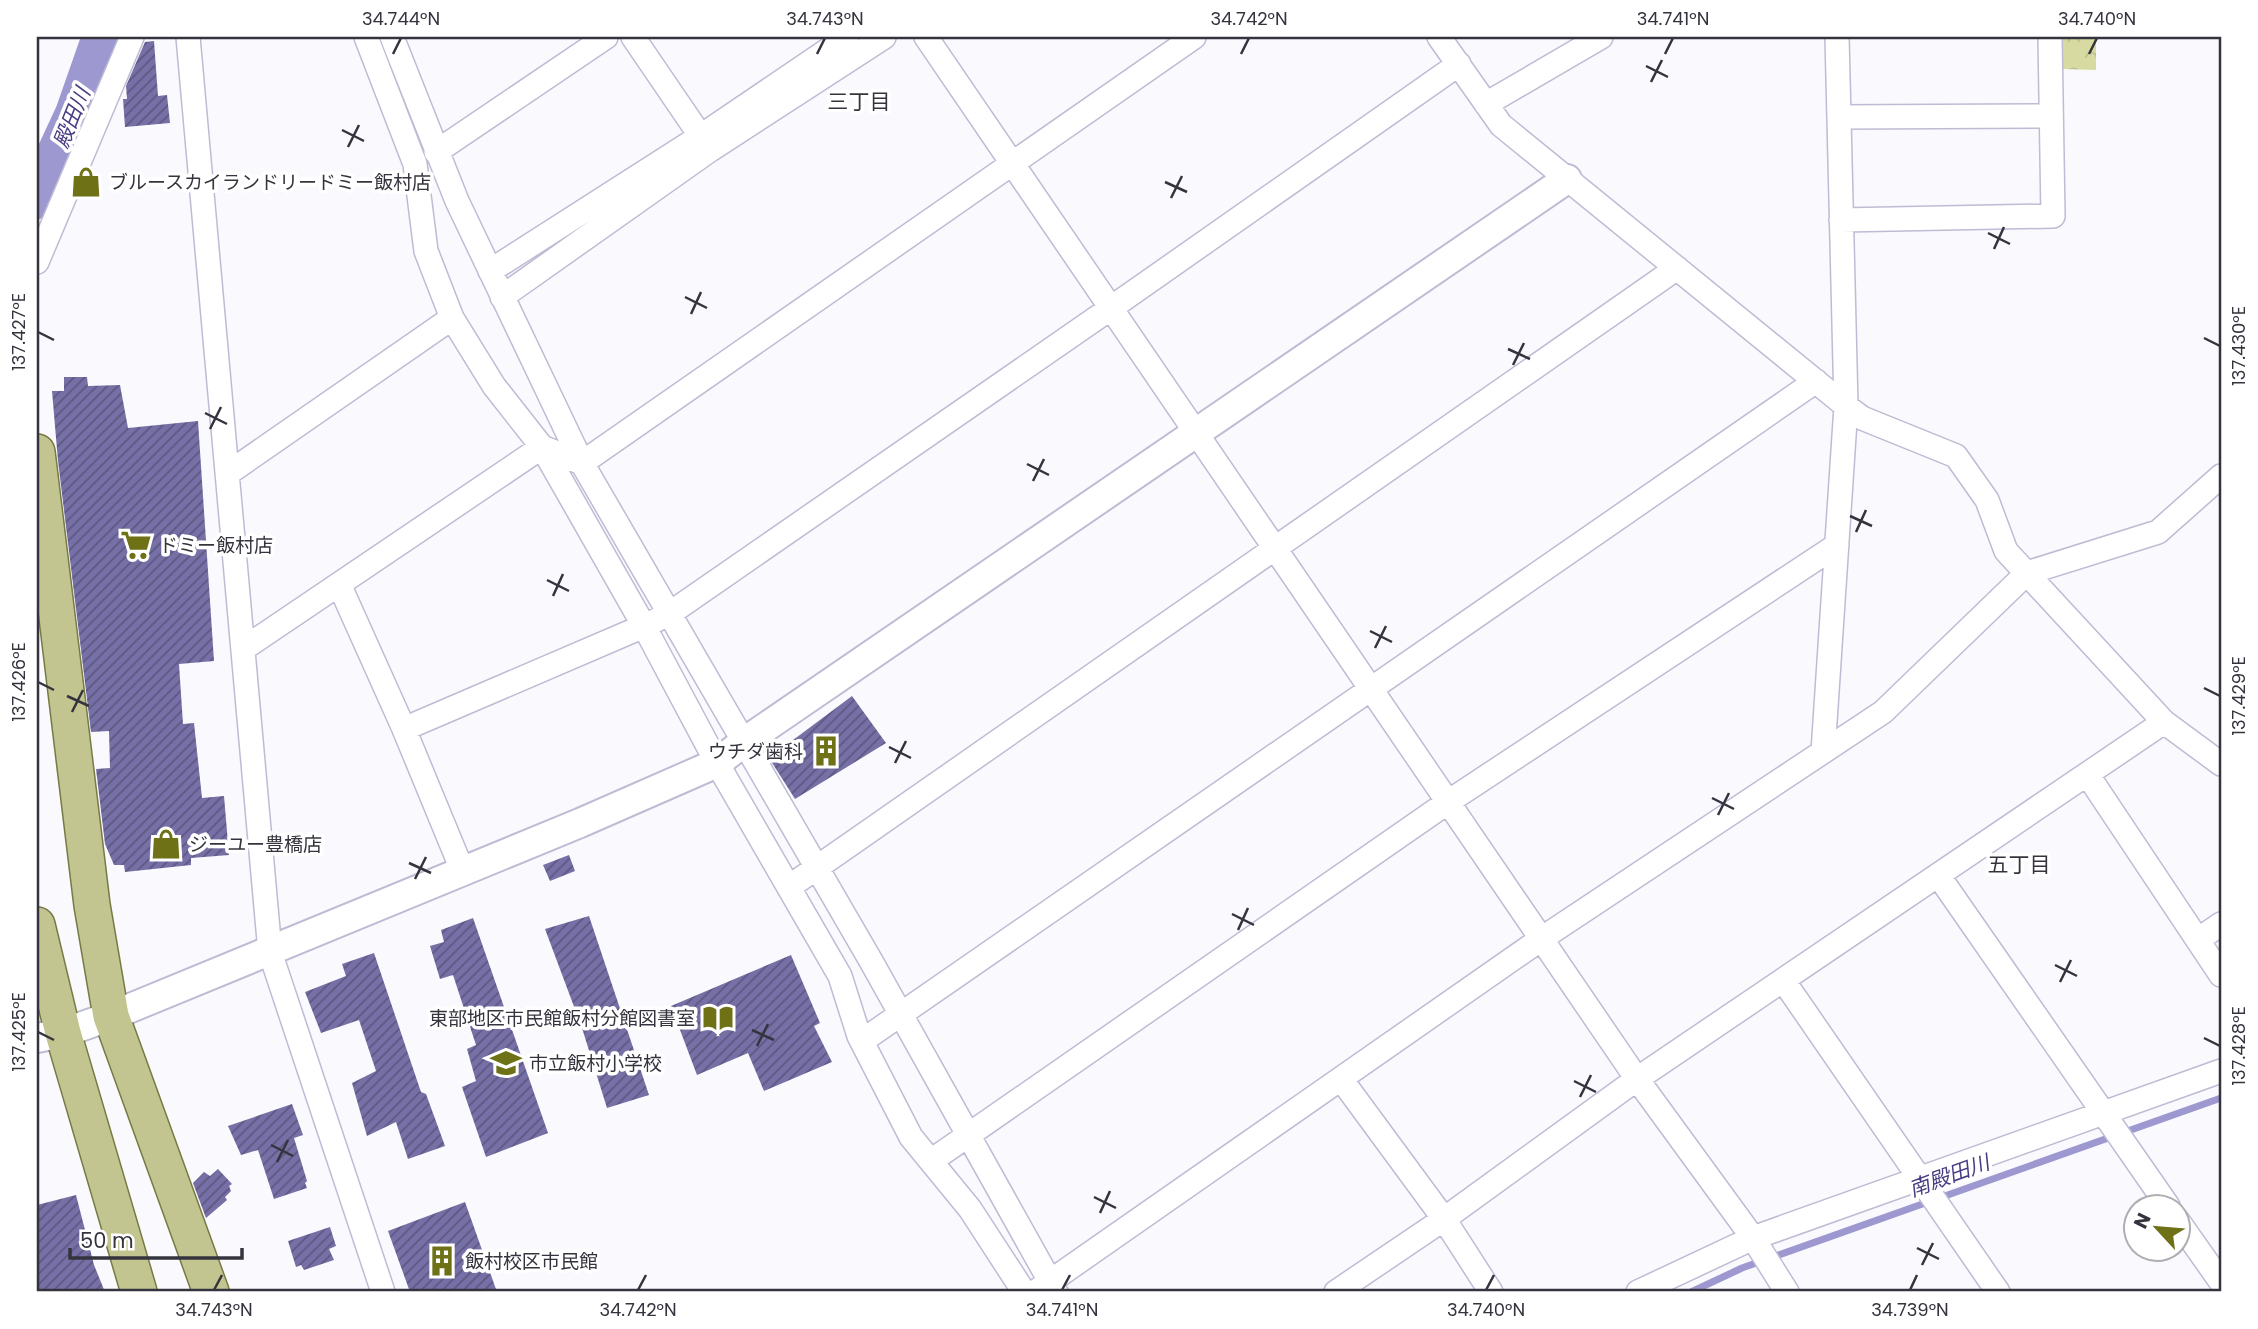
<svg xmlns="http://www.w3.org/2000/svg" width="2258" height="1329" font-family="Poppins,'Noto Sans JP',sans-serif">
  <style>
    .park { fill: url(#park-crowns) }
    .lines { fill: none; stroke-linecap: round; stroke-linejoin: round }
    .stream { stroke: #9e98d1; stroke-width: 7 }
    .river { stroke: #9e98d1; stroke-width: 42 }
    .building { fill: url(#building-hatch) }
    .minor-casing { stroke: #bdbcd4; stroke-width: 26 }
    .tertiary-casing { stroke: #bdbcd4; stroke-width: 32 }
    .primary-casing { stroke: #777a44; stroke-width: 38 }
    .minor { stroke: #fff; stroke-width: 23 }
    .tertiary { stroke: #fff; stroke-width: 28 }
    .primary { stroke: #c3c591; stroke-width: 35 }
    .ticks { fill: none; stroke: #35343e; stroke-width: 2.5 }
    .labels { text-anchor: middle; stroke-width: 7; stroke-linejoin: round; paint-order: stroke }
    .poi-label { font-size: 19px; fill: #35343e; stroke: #fff; text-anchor: start }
    .neighbourhood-label { font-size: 21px; fill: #35343e; stroke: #fff }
    .water-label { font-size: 21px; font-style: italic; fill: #493c82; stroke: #fff }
    .neatline { fill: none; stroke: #35343e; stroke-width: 2.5 }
    .ticks-label { font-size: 18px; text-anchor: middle; fill: #35343e }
  </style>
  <defs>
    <pattern id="park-crowns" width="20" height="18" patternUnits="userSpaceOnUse" patternTransform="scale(1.75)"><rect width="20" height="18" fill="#d7dba2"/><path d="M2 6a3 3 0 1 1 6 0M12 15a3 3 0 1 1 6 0" fill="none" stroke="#b9bd8d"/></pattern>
    <pattern id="building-hatch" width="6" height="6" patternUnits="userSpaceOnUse" patternTransform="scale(1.75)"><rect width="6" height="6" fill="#7670a6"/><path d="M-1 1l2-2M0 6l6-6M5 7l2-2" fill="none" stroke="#5c5881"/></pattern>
  </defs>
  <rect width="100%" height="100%" fill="#f9f9fe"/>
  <path class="park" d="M2061 37H2096V70L2062 69Z"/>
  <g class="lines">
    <path class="stream" d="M1691 1292 1742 1268 2221 1098"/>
    <path class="river" d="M37 198 76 114 103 37"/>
  </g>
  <path class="building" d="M154 41 158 96 167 95 170 123 125 127 123 99H127L126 86 145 42Z
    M64 377H87L88 386 120 385 128 428 198 421 214 661 179 664 183 724 194 723 202 798 224 796 229 855 191 858V865L125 872 124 865H114L105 844 96 769 110 768 109 731 91 732 58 461 52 391H64Z
    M852 696 886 743 795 799 769 758Z
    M569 855 575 871 550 881 543 865Z
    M589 916 649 1095 607 1108 582 1028 545 929Z
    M473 918 548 1133 486 1157 462 1087 476 1081 467 1049 476 1045 453 975 440 979 430 946 444 942 441 930Z
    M374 953 421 1092 426 1094 445 1146 408 1159 396 1122 367 1136 352 1083 376 1071 359 1020 321 1033 305 992 346 976 342 964Z
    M791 955 820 1023 814 1026 832 1062 764 1091 748 1053 697 1075 671 1006Z
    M292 1104 303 1135 294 1138 307 1181 305 1183 307 1188 274 1199 258 1150 241 1155 228 1126Z
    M218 1169 232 1184 229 1186 231 1191 225 1197 227 1200 206 1218 193 1183 204 1172 210 1176Z
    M76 1195 94 1265 105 1292H37V1205Z
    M465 1202 497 1292H410L388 1231Z
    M330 1227 336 1246 329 1249 334 1260 304 1270 301 1265 296 1267 288 1241Z"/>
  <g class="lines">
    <g class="minor-casing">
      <path id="minor" d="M188 37 270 952 383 1292
        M366 37 415 164 426 251 452 318 494 386 542 447 644 626 717 763 840 976 859 1036 911 1137 970 1209 1024 1292
        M392 37 457 201 582 463 871 961 1056 1292
        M633 37 708 147
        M926 37 1637 1079 1753 1238 1787 1292
        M1439 37 1501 125 1846 406 1862 418 1956 456 1987 500 2006 551 2164 722 2221 764
        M1486 104 1601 37
        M1839 117 2051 116
        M436 152 606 37
        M1841 220 2053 216 2050 37
        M37 262 132 37
        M490 271 701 136 847 37
        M502 297 710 150 884 37
        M227 474 452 318
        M339 584 404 729 463 872
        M243 649 542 447 582 463 1194 37
        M404 729 644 626 669 614 1111 308 1459 64
        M1823 752 1846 406 1837 37
        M2087 774 2221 975
        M1938 875 2168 1206
        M789 887 1677 268
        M2199 939 2221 924
        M1783 980 1998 1292
        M862 1041 1816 381
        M1341 1079 1444 1219 1491 1292
        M931 1161 1448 802 1837 545
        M2178 1221 2221 1282
        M1035 1292 1541 939 1883 712 2027 573 2158 532 2221 476
        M1336 1292 1444 1219 1637 1079 2164 722
        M1638 1292 1753 1238 2221 1071"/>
    </g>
    <g class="tertiary-casing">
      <path id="tertiary" d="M37 1038 63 1033 111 1016 580 823 717 763 744 742 1567 179"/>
    </g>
    <g class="primary-casing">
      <path id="primary" d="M37 452 92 905 111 1016 211 1292
        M37 925 63 1033 139 1292"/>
    </g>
    <use href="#minor" class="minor"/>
    <use href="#tertiary" class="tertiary"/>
    <use href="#primary" class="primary"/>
  </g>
  <path class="ticks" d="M393 54 401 38M817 54 825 38M1241 54 1249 38M1665 54 1673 38M2089 54 2097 38M1646 66 1668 77M1651 82 1662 60M342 130 364 141M348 147 359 125M1165 182 1187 192M1171 198 1182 176M1988 233 2010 244M1994 249 2004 227M685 297 707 308M691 314 701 292M38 332 54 340M2204 338 2220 346M1508 349 1530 359M1513 365 1524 343M205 413 227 424M210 429 221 407M1027 464 1049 475M1033 481 1044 459M1850 516 1872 526M1856 532 1866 510M547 580 569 591M553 596 563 574M1370 631 1392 642M1375 648 1386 626M38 682 54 690M2204 688 2220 696M67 696 89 706M72 712 83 690M889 747 911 758M895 763 906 741M1712 798 1734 809M1718 815 1729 793M409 863 431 873M415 879 426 857M1232 914 1254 925M1238 930 1248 908M2055 965 2077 976M2060 982 2071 960M752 1030 774 1040M38 1032 54 1040M2204 1038 2220 1046M757 1046 768 1024M1574 1081 1596 1092M1580 1097 1591 1075M271 1145 293 1156M277 1162 288 1140M1094 1197 1116 1208M1100 1213 1110 1191M1917 1248 1939 1259M1922 1265 1933 1243M214 1290 222 1275M638 1290 646 1275M1062 1290 1070 1275M1486 1290 1494 1275M1910 1290 1917 1275"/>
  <defs>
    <g id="shop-bare" transform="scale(2.415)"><path d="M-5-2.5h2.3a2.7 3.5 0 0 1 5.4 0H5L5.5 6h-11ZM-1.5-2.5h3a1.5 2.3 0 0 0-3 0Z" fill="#6e7115" stroke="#fff" stroke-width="2.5" paint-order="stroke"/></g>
    <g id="supermarket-bare" transform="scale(2.415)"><path d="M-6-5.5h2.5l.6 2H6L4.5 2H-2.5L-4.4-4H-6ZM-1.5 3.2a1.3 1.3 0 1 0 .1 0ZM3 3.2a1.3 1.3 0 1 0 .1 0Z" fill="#6e7115" stroke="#fff" stroke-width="2.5" paint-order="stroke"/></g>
    <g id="building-bare" transform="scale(2.415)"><path d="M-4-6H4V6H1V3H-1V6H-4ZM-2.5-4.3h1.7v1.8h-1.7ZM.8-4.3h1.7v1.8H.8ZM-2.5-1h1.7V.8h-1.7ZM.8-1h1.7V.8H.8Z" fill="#6e7115" stroke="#fff" stroke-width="2.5" paint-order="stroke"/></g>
    <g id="library-bare" transform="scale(2.415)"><path d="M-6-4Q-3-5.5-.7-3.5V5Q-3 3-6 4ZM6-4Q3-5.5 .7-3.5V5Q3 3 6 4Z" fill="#6e7115" stroke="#fff" stroke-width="2.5" paint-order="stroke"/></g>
    <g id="school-bare" transform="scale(2.415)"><path d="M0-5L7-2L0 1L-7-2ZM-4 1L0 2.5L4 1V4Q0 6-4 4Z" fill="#6e7115" stroke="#fff" stroke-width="2.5" paint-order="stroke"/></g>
  </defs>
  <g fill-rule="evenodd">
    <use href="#shop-bare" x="86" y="182"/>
    <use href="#supermarket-bare" x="136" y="545"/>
    <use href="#building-bare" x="826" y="751"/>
    <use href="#shop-bare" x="166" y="844"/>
    <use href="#library-bare" x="718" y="1018"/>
    <use href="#school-bare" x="506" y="1063"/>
    <use href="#building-bare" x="442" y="1261"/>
  </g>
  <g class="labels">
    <g class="poi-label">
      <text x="109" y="189">ブルースカイランドリードミー飯村店</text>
      <text x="159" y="552">ドミー飯村店</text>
      <text x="803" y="758" text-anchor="end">ウチダ歯科</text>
      <text x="189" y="851">ジーユー豊橋店</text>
      <text x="695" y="1025" text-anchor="end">東部地区市民館飯村分館図書室</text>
      <text x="529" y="1070">市立飯村小学校</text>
      <text x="465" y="1268">飯村校区市民館</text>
    </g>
    <g class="neighbourhood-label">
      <text x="859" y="109">三丁目</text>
      <text x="2019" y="872">五丁目</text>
    </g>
    <g class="water-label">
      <text transform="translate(72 118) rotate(-68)" y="7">殿田川</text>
      <text transform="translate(1949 1176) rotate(-20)" y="7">南殿田川</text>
    </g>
  </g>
  <rect width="2258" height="1329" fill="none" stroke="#ffffff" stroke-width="77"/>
  <g transform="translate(2157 1228) rotate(296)"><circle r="33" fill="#ffffff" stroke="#aeaeb2" stroke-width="2"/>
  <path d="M0-5L12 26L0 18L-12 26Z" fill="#6e7115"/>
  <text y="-10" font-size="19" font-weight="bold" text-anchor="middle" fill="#35343e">N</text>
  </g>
  <path d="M70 1248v10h172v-10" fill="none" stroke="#35343e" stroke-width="3.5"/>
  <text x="80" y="1248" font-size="21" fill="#35343e" stroke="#ffffff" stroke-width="5" paint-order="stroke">50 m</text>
  <rect x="38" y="38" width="2182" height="1252" class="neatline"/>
  <g class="ticks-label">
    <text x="401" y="25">34.744°N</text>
    <text x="825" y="25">34.743°N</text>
    <text x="1249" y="25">34.742°N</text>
    <text x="1673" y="25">34.741°N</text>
    <text x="2097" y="25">34.740°N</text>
    <text transform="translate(19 332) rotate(-90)" y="6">137.427°E</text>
    <text transform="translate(2239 346) rotate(-90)" y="6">137.430°E</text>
    <text transform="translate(19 682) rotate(-90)" y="6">137.426°E</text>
    <text transform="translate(2239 696) rotate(-90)" y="6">137.429°E</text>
    <text transform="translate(19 1032) rotate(-90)" y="6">137.425°E</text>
    <text transform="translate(2239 1046) rotate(-90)" y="6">137.428°E</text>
    <text x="214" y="1316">34.743°N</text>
    <text x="638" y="1316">34.742°N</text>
    <text x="1062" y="1316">34.741°N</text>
    <text x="1486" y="1316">34.740°N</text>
    <text x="1910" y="1316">34.739°N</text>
  </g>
</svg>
